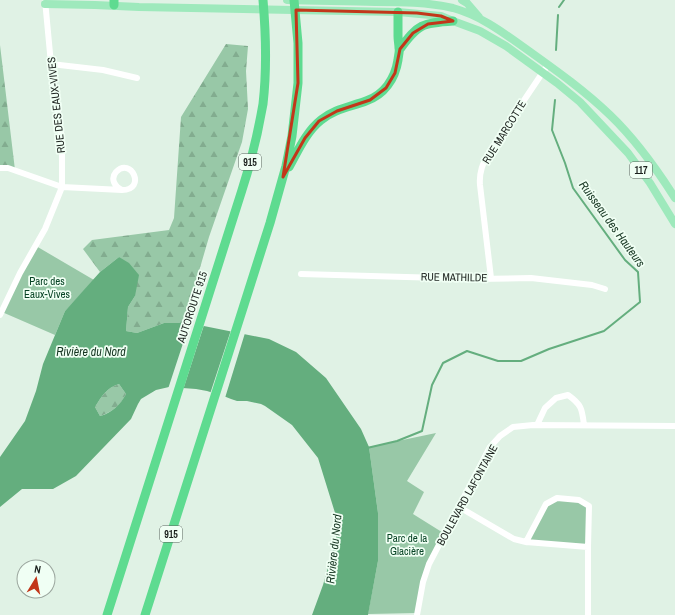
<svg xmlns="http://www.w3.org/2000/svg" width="675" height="615" font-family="'Archivo Narrow',sans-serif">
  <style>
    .forest { fill: url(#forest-firs) }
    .park { fill: #98c8a7 }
    .water { fill: #64ae7e; fill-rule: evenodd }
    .pier { fill: #e0f2e5 }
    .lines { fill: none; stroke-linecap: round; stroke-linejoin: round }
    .stream { stroke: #64ae7e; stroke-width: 2 }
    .minor { stroke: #fff; stroke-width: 6 }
    .major { stroke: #9ee9bc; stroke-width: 8 }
    .highway { stroke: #5edb90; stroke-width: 9 }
    .marked { fill: none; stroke: #c2371a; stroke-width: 3; stroke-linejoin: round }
    .labels { text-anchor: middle; stroke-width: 3.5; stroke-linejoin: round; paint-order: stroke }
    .shield { fill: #f0fff4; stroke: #5b645e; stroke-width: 1 }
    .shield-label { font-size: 10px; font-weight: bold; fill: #1b211d }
    .street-label { font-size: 11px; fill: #1b211d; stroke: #f0fff4 }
    .park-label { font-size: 11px; fill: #074324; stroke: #f0fff4 }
    .water-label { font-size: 12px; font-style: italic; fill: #153521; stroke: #f0fff4 }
  </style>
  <defs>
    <pattern id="forest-firs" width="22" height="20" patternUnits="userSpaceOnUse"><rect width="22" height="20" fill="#98c8a7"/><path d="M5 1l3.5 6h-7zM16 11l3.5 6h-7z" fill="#82ac8f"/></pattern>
  </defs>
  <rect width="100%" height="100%" fill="#e0f2e5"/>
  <path class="forest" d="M226 44 248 46 246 71 248 109 242 142 209 237 197 278 189 323H164L137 333 126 331 128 307 135 296 119 257 100 272 83 249 92 240 169 230 174 218 181 117Z
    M0 45 15 170 0 168Z
    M119 384 126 394C120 406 112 412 100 416L95 407C102 396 106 388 119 384Z"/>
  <path class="park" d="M36 246 94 280 65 311 55 335 2 312Z
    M436 433 407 481 424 492 413 514 445 534 429 564 417 613 368 614 378 561V513L369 447Z
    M557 498 579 500 589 506 588 547 526 542 546 504Z"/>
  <path class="water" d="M119 257 129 263 139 275 135 296 128 307 126 331 137 333 164 323H189L269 339 296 352 326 378 361 429 369 447 378 513V561L368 615H312L323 585 336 539V516L318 458 292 425 265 406 261 404 247 401H237L231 399 226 397 207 391 196 389 169 387 156 390 141 399 138 404 131 419 76 476 53 489H22L0 507V457L25 421 36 391 43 364 65 311 100 272ZM119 384 126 394C120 405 112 413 100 416L95 407C102 396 106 388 119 384Z"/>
  <path class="pier" d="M190 322 204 325 183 390 168 389Z
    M231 330 245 333 225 398 210 394Z"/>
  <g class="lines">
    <path class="stream" d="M559 7 564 0
      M556 50 558 15
      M367 448 397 441 422 431 432 385 443 363 467 351 498 361H521L549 349 604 331 640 302 638 272 625 260 573 188 565 163 552 130 555 100"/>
    <path class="minor" d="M51 64 103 70 137 78
      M0 168H8L62 187 122 190C147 190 131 156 116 172 110 179 115 187 122 190
      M301 274 476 279 531 278 592 285 605 289
      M491 278 480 185C479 174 482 164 488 154L545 69
      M0 315 20 273 45 229 62 187V140L51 64 45 0
      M537 425 545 408 556 398 568 395C582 405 582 409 584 425
      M459 507 514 539 526 542 588 547V615
      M526 542 546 504 557 498 579 500 589 506 588 547
      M417 615 423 582 429 564 490 447 500 436 513 427 533 425 675 426"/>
    <path class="major" d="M287 0C316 1 345 1 375 2 401 2 427 2 453 8 482 16 505 34 529 51 557 71 585 91 610 115 635 139 656 168 675 198
      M462 0 467 3 479 17
      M45 4 95 5 139 7 398 12 441 16 453 21 480 31 506 46 557 83 580 102 628 153 650 183 675 224"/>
    <path class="highway" d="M114 5V0
      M400 49C418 24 422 23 453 21
      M289 167C298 151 306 132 321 120 334 109 350 107 366 101 384 95 395 79 398 60 398 57 400 52 399 48 399 44 398 41 398 36 398 28 398 20 398 12
      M107 615 242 190C251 162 258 133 263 104 267 69 266 35 263 0
      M145 615 236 330 270 223 286 166 292 136 298 83V43L294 0"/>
  </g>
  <path class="marked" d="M296 10 417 13 441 16 453 21 428 24 413 33 400 49 395 73 386 88 370 100 337 111 319 121 305 138 283 177 298 83Z"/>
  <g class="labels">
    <g class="shield">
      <rect x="239" y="154" width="22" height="16" rx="3"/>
      <rect x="630" y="162" width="22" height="16" rx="3"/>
      <rect x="160" y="526" width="22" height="16" rx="3"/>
    </g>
    <g class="shield-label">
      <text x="250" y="166">915</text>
      <text x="641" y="174">117</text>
      <text x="171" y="538">915</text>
    </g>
    <g class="street-label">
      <text transform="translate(56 105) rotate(-96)" y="4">RUE DES EAUX-VIVES</text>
      <text transform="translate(504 132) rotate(-58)" y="4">RUE MARCOTTE</text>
      <text transform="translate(454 277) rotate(1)" y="4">RUE MATHILDE</text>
      <text transform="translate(192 307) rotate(-72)" y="4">AUTOROUTE 915</text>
      <text transform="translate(467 495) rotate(-61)" y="4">BOULEVARD LAFONTAINE</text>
    </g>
    <g class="park-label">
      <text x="47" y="285">Parc des<tspan x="47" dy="13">Eaux-Vives</tspan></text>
      <text x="407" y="542">Parc de la<tspan x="407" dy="13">Glacière</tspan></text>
    </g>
    <g class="water-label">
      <text transform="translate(612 224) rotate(54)" y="4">Ruisseau des Hauteurs</text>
      <text x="91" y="356">Rivière du Nord</text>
      <text transform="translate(334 549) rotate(-84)" y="4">Rivière du Nord</text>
    </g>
  </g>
  <g transform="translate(36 579) rotate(10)"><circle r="19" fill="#f0fff4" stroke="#9ba69e"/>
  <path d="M0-3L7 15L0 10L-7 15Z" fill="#c2371a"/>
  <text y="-6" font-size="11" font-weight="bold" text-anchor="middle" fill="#1b211d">N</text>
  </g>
</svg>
